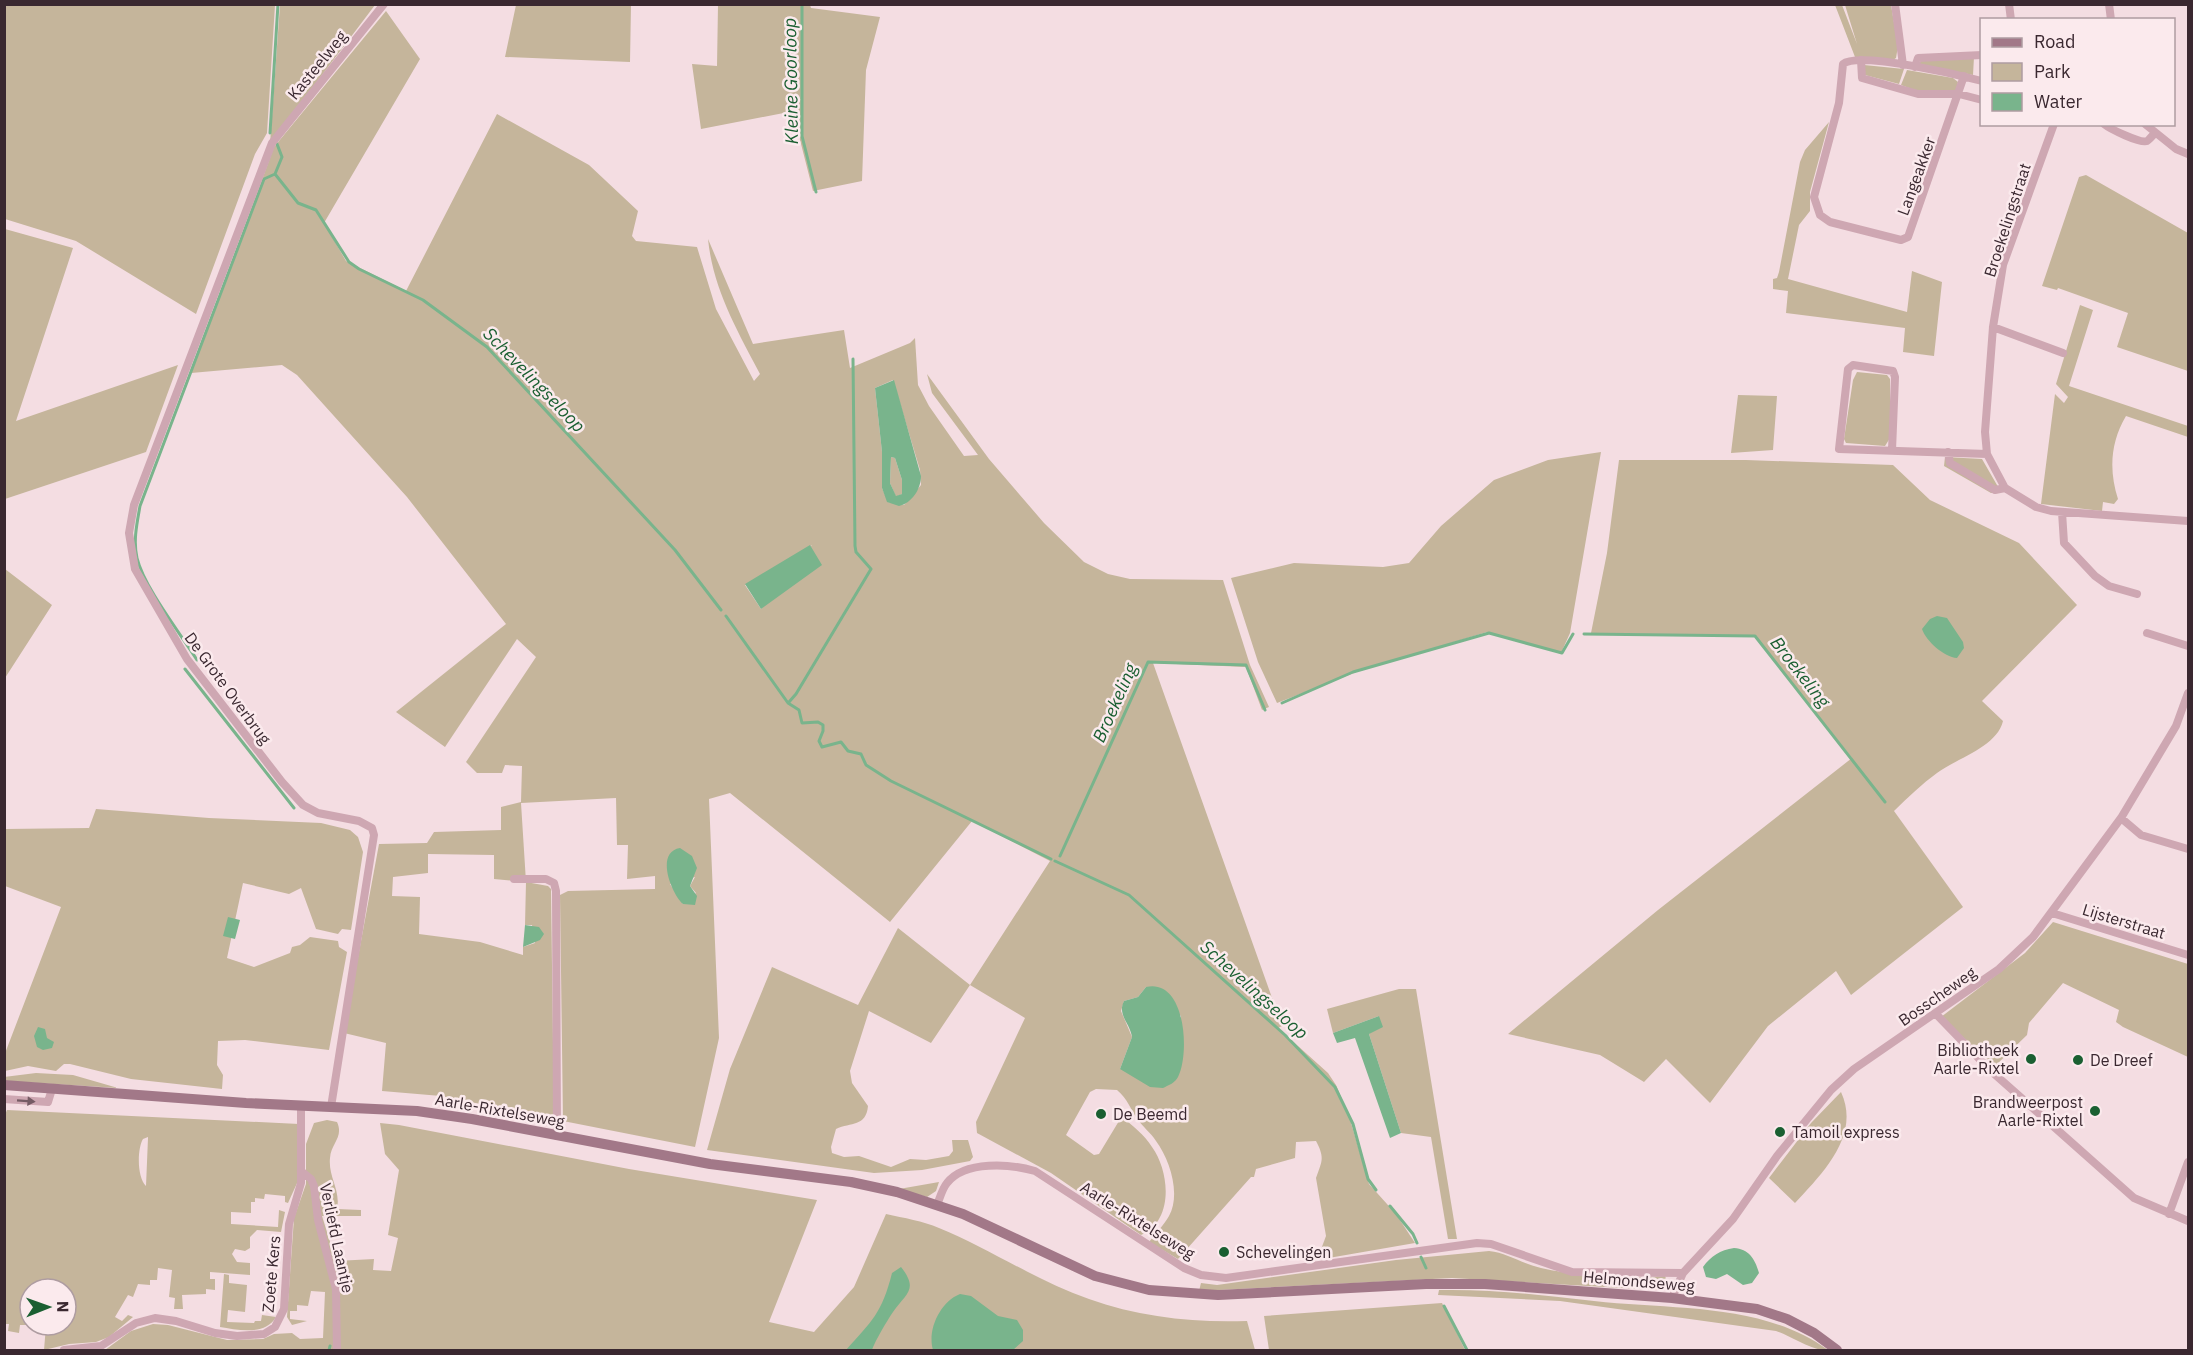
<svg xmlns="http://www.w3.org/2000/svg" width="2193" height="1355" font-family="'IBM Plex Sans',sans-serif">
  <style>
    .green { fill: #c5b59b; fill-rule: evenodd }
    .water { fill: #79b48c; fill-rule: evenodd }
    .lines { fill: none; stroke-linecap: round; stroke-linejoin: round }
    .stream { stroke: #79b48c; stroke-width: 3 }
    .street { stroke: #cea7b2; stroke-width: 8 }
    .secondary { stroke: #a27888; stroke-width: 10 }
    .oneway { fill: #755b64 }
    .poi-dot { fill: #1a5f31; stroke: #fbeaed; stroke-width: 2 }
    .labels { text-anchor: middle; stroke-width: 5; stroke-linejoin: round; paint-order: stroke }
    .street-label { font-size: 16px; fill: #3a2830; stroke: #fbeaed }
    .poi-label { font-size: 16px; fill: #3a2830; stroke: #fbeaed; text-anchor: start }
    .water-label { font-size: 18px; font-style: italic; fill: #1a5f31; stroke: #fbeaed }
  </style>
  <rect width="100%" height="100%" fill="#f4dde2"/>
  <path class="green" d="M4 5H275L267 133 255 154 196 314 76 241 5 219Z
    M280 5H375L270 144Z
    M516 5H631L630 62 505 57Z
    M718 5H810L811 8 880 17 866 70 862 181 813 191 800 140 799 110 701 129 692 64 717 66Z
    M1835 5H1842L1857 44 1845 5H1891L1898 46 1896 58 1893 60 1855 57Z
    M386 11 420 59 324 223 346 261 406 291 497 114 589 165 638 211 632 236 636 241 697 247 716 309 754 381 760 374C737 330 713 289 708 239L753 344 844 330 850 368 910 343 915 338 918 385 929 406 964 456 978 455 932 393 927 374 989 459 1044 523 1084 562 1108 574 1130 579 1223 580 1250 665 1269 707 1262 710 1246 667 1153 663 1282 1026 1278 1028 1328 1073 1336 1085 1349 1116 1369 1184 1396 1214 1415 1243 1317 1260 1326 1236 1316 1178C1322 1161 1325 1158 1316 1141L1296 1142 1295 1158 1256 1169 1254 1177H1251L1178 1259 1149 1242C1156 1233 1164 1225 1169 1216 1181 1194 1170 1160 1156 1141 1151 1133 1143 1127 1138 1120 1130 1109 1128 1099 1117 1090L1096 1089 1090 1092 1066 1135 1094 1155 1099 1154 1122 1116C1132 1126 1145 1135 1152 1147 1170 1172 1174 1221 1141 1235L1051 1173 977 1133 976 1122 1025 1018 970 985 931 1043 869 1011 850 1071 852 1083 868 1106C866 1127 851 1122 836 1129L831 1147 832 1153 844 1157 859 1156 891 1167 910 1159 926 1160 949 1156 953 1151 952 1140H968L973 1157 970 1161 922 1170 874 1173 707 1150 730 1069 772 967 858 1005 898 928 970 985 1050 861 972 821 890 922 730 793 709 799 719 1038 695 1147 563 1121 560 895 568 891 655 889V876L627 879 628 845H617L616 798 521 803 526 882 548 886 551 889 554 1119 441 1096 382 1091 386 1043 344 1033 379 844 427 843 434 832 501 830V807L521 802 522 766 505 765 502 773H477L466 762 536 657 517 639 445 747 396 712 506 624 407 497 297 375 282 365 191 373 274 147ZM893 380 920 470 921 485 904 505 888 502 882 488V452L875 388ZM812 545 761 609 745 585ZM428 854 494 855V879L526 882 525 925H532L535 943 523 947V955L480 942 419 934 420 897 392 896 393 877 428 873ZM695 877 690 886 696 893 683 904 670 884ZM1146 987 1181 1016V1066L1120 1069 1132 1037 1121 1011 1124 1001 1138 997Z
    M1974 57 1973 75 1919 64 1921 60Z
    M1864 65 1904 69 1899 84 1865 75Z
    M1907 70 1953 78 1958 82 1956 91H1917L1901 85Z
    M1829 122 1810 192V211L1799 225 1788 279 1907 312 1912 271 1942 282 1934 356 1903 352 1905 328 1786 313 1788 291 1773 289V279L1777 278 1779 272 1800 162 1805 150Z
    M2086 175 2188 233V371L2117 347 2128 313 2058 288 2057 290 2042 286 2079 177Z
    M5 229 73 248 16 421 178 365 146 452 5 499Z
    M2080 305 2093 310 2069 386 2188 426V437L2126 416C2110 443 2109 471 2118 499L2114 504 2103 502 2102 511 2041 504 2055 394 2064 403 2068 397 2056 384Z
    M1857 372 1887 375 1890 379V438L1885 446 1846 443 1844 439 1853 380Z
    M1738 395 1777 396 1773 450 1731 453Z
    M1601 452 1570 633 1561 653 1487 632 1359 671 1277 703 1258 662 1231 578 1294 563 1383 567 1409 563 1441 526 1494 480 1548 460Z
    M891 457 895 458 902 480V494L896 497 890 483Z
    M1945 457 1982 459 2001 492 1991 493 1944 466Z
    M1619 460H1746L1893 465 1930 500 2019 543 2077 605 1982 701 2003 721C1997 747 1957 758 1937 773 1922 784 1908 797 1894 811L1963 907 1851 995 1836 971 1768 1026 1710 1103 1666 1059 1644 1082 1600 1055 1508 1034 1658 910 1852 758 1755 636 1591 633 1607 553Z
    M5 569 52 605 5 678Z
    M96 809 209 818 321 823 350 830 358 837 363 852 351 930 342 929 338 934 316 929 301 888 289 894 243 883 227 958 254 967 290 953 292 947 300 945 310 937 338 941 339 947 347 952 329 1050 245 1040 218 1041 217 1065 223 1075 222 1089 131 1079 70 1064H64L56 1071 28 1066 5 1071 4 1056 61 907 5 886V829L89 828Z
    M2053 922 2188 964V1057L2123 1027 2116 1022 2119 1010 2063 983 2029 1023 2027 1035 1995 1066 1941 1017 2025 953Z
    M1399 989H1416L1457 1239H1448L1431 1137 1401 1133 1369 1034 1379 1016 1333 1033 1327 1009Z
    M36 1073 73 1075 118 1088 5 1081 4 1077Z
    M1841 1092C1861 1135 1823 1173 1795 1203L1769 1178 1811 1123Z
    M7 1110 299 1124 298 1181 288 1203 285 1202V1196L265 1194 264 1199 255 1198V1202H251V1213L231 1212V1224L278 1227 279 1210 285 1212 281 1232 257 1230 250 1237V1248L245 1251 235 1249 232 1254 237 1262 250 1263V1275L210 1272V1279H215V1290L206 1289V1294L182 1295 183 1309H174L175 1298 169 1297 172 1270 158 1268 157 1280H150V1285L138 1284 133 1297 128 1295 115 1317 122 1321 128 1315 133 1317 109 1337 96 1342 69 1344 44 1350 46 1326 31 1325H66V1289H30V1325H20L19 1333 8 1331 9 1324H5L4 1117ZM148 1137V1138L146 1186C137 1178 137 1149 143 1139Z
    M327 1120 337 1122C344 1137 331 1143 330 1158 328 1177 341 1190 337 1209L361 1210V1216H322L336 1261 374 1259 373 1270 391 1271 398 1238 388 1235 399 1170 385 1154 380 1123 399 1125 629 1169 817 1200 769 1322 814 1332 854 1287 886 1214C904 1218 923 1221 939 1228 990 1249 1037 1281 1089 1299 1139 1317 1194 1323 1247 1321L1255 1350H105L131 1331 153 1324 168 1325 227 1340 263 1339 274 1334 292 1333 300 1339 323 1338 325 1292 311 1291 308 1306 297 1305V1311H290V1319L307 1321 292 1325 287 1317 294 1218 306 1184V1144L314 1123Z
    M939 1182 936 1191 927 1197 899 1189Z
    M1489 1251C1508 1253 1522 1264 1541 1268 1582 1277 1624 1279 1665 1276L1667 1281 1657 1290 1452 1278 1199 1291 1201 1283 1217 1285 1396 1260Z
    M224 1274 229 1275V1283L247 1285 245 1312 228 1310 227 1322 254 1323 255 1321H261L262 1315 276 1317C265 1336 238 1330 220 1327Z
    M1439 1290C1494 1289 1540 1295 1594 1301 1672 1310 1762 1302 1828 1350 1812 1351 1792 1336 1776 1331L1560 1301 1438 1295Z
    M1442 1303 1465 1350H1269L1264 1316Z"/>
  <path class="water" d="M894 380 921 476C921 489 912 503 899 506L887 502 882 488V452L875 388ZM891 457 895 458 902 480V494L896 496 890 483Z
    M810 545 822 565 761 609 745 584Z
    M1937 616 1947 618 1963 642 1964 648 1957 658C1944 657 1926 641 1922 629L1930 619Z
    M680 848 692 856 697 868 690 886 697 896 695 905 683 904C671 893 655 852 680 848Z
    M228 917 240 920 235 939 223 936Z
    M525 925 539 927 544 934 540 940 523 947Z
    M1146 987C1186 978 1190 1054 1178 1077 1175 1083 1169 1085 1163 1088L1150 1087 1120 1069 1132 1037C1130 1023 1117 1015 1124 1001L1138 997Z
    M1379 1016 1383 1027 1369 1034 1401 1133 1390 1138 1355 1038 1337 1043 1333 1033Z
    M38 1027 45 1029 47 1038 54 1042 52 1048 43 1050 37 1047 34 1036Z
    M1734 1248C1749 1249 1755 1259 1759 1273L1752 1283 1743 1285 1727 1274 1716 1279 1706 1277 1703 1267C1711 1256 1720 1250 1734 1248Z
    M901 1267C919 1290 906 1293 893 1312 887 1321 875 1341 872 1350H846C872 1321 882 1313 892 1273Z
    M960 1294 971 1296 998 1316 1017 1320 1023 1330V1341L1013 1350H933C927 1330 940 1302 960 1294Z"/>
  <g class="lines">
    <path class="stream" d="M802 4V136L816 192
      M270 133 278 4
      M277 144 282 157 275 174 298 203 316 210 349 262 359 269 423 300 487 347 675 550 721 610
      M726 616 788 703 799 710 802 723 818 722 823 725V731L819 741 822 747 841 742 848 751 861 754 866 765 891 781 1051 859
      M1584 634 1755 636 1885 802
      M197 660C180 633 144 587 137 558 133 541 137 523 140 506L264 179 275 174
      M185 669 294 808
      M789 702 796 694 871 569 856 552 855 546 853 359
      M1282 703 1353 672 1489 633 1562 653 1573 634
      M1060 856 1148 662 1246 665 1265 710
      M1055 861 1129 895 1285 1035 1335 1087 1353 1124 1368 1179 1376 1190
      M1390 1206 1413 1234 1417 1243
      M1421 1257 1426 1268
      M1444 1306 1467 1350
      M329 1350 330 1346"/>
    <path class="street" d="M1895 4 1903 65
      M2009 4 2011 20
      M2109 4 2111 20
      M1861 60 1862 78 1918 94H1959L1982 100
      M1915 67 1918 58 1982 55
      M1964 76 1908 237 1901 240 1830 222 1820 215 1814 197 1839 103 1843 64C1859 51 1959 75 1982 81
      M2054 124 2003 265 1993 327 1985 432 1987 454 2005 488 2036 507 2051 511 2188 521
      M2104 124C2110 129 2141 144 2147 141 2148 141 2153 135 2154 134
      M2145 124 2176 149 2188 154
      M1993 327 2063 353
      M1892 450 1895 377 1893 371 1853 365 1848 369 1839 449 1987 454
      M1948 452 1950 463 1995 490 2005 488
      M2062 512 2064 543 2095 576 2109 586 2137 594
      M2147 633 2188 646
      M2121 818 2141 835 2188 849
      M514 879H546L554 883 556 891 557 1136
      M2052 913 2188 955
      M1936 1014 1991 1071 2134 1198 2188 1221
      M4 1099 48 1102 52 1089
      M331 1107 374 835 372 828 359 821 318 813 303 805 282 782 187 659 135 569 129 533 134 505 272 143 384 4
      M301 1171 311 1179 314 1186 318 1220 336 1289 337 1350
      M937 1205C940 1198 942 1189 947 1183 965 1160 1011 1164 1035 1171L1184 1268 1201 1275 1226 1278 1477 1243 1491 1244 1572 1272 1683 1273
      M2169 1214 2188 1162
      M1672 1298 1683 1273 1733 1219 1777 1156 1831 1090 1854 1069 1999 969 2033 937 2121 818 2176 726 2188 693
      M64 1350 101 1346 136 1323 155 1318 176 1321 215 1333 237 1336 264 1334 275 1327 284 1309 289 1224 301 1183V1107"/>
    <path class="secondary" d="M4 1085 246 1103 417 1111 472 1119 710 1164 851 1182 897 1192 963 1214 1095 1276 1149 1290 1218 1295 1426 1284H1485L1672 1298 1757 1309 1787 1319 1814 1333 1837 1350"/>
  </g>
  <defs><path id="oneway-solid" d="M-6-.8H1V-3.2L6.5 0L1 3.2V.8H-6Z" transform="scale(1.5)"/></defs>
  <use class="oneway" href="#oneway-solid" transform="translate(26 1101) rotate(4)"/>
  <g class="poi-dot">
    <circle cx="2031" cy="1059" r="6"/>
    <circle cx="2078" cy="1060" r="6"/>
    <circle cx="2095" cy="1111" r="6"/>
    <circle cx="1101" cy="1114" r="6"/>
    <circle cx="1780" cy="1132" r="6"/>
    <circle cx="1224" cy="1252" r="6"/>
  </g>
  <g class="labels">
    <g class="street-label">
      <text transform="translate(317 65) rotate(-51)" y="6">Kasteelweg</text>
      <text transform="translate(1916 176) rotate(-70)" y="6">Langeakker</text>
      <text transform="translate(2007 220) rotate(-72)" y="6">Broekelingstraat</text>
      <text transform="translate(228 688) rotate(54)" y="6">De Grote Overbrug</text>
      <text transform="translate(2124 921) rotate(17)" y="6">Lijsterstraat</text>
      <text transform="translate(1937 996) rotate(-35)" y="6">Bosscheweg</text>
      <text transform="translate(500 1110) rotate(10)" y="6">Aarle-Rixtelseweg</text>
      <text transform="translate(1138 1220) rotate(32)" y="6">Aarle-Rixtelseweg</text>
      <text transform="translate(337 1238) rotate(78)" y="6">Verliefd Laantje</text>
      <text transform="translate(271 1274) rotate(-85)" y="6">Zoete Kers</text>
      <text transform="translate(1639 1281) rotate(5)" y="6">Helmondseweg</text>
    </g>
    <g class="poi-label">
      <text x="2019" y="1056" text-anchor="end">Bibliotheek<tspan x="2019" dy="18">Aarle-Rixtel</tspan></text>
      <text x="2090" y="1066">De Dreef</text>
      <text x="2083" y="1108" text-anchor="end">Brandweerpost<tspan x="2083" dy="18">Aarle-Rixtel</tspan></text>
      <text x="1113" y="1120">De Beemd</text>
      <text x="1792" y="1138">Tamoil express</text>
      <text x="1236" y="1258">Schevelingen</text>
    </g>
    <g class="water-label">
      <text transform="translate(791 81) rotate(-91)" y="6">Kleine Goorloop</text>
      <text transform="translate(534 380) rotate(46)" y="6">Schevelingseloop</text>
      <text transform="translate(1800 672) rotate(52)" y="6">Broekeling</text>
      <text transform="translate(1115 703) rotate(-66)" y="6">Broekeling</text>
      <text transform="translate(1254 990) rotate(42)" y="6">Schevelingseloop</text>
    </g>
  </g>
  <rect width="2193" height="1355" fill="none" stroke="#3a2830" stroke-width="12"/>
  <rect x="1980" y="18" width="195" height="108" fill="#fbeaed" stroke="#ae9ca1" stroke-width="1.5"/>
  <rect x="1992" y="38" width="30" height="9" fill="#a27888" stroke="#ae9ca1" stroke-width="1.5"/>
  <text x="2034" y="48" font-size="18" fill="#3a2830">Road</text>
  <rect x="1992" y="63" width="30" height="18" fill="#c5b59b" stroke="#ae9ca1" stroke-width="1.5"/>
  <text x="2034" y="78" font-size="18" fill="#3a2830">Park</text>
  <rect x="1992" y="93" width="30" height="18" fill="#79b48c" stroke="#ae9ca1" stroke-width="1.5"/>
  <text x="2034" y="108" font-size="18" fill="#3a2830">Water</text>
  <g transform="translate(48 1307) rotate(89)"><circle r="28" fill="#fbeaed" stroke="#ae9ca1" stroke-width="1.5"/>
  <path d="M0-4.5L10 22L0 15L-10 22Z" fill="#1a5f31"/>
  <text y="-9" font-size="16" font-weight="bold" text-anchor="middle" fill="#3a2830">N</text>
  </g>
</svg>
